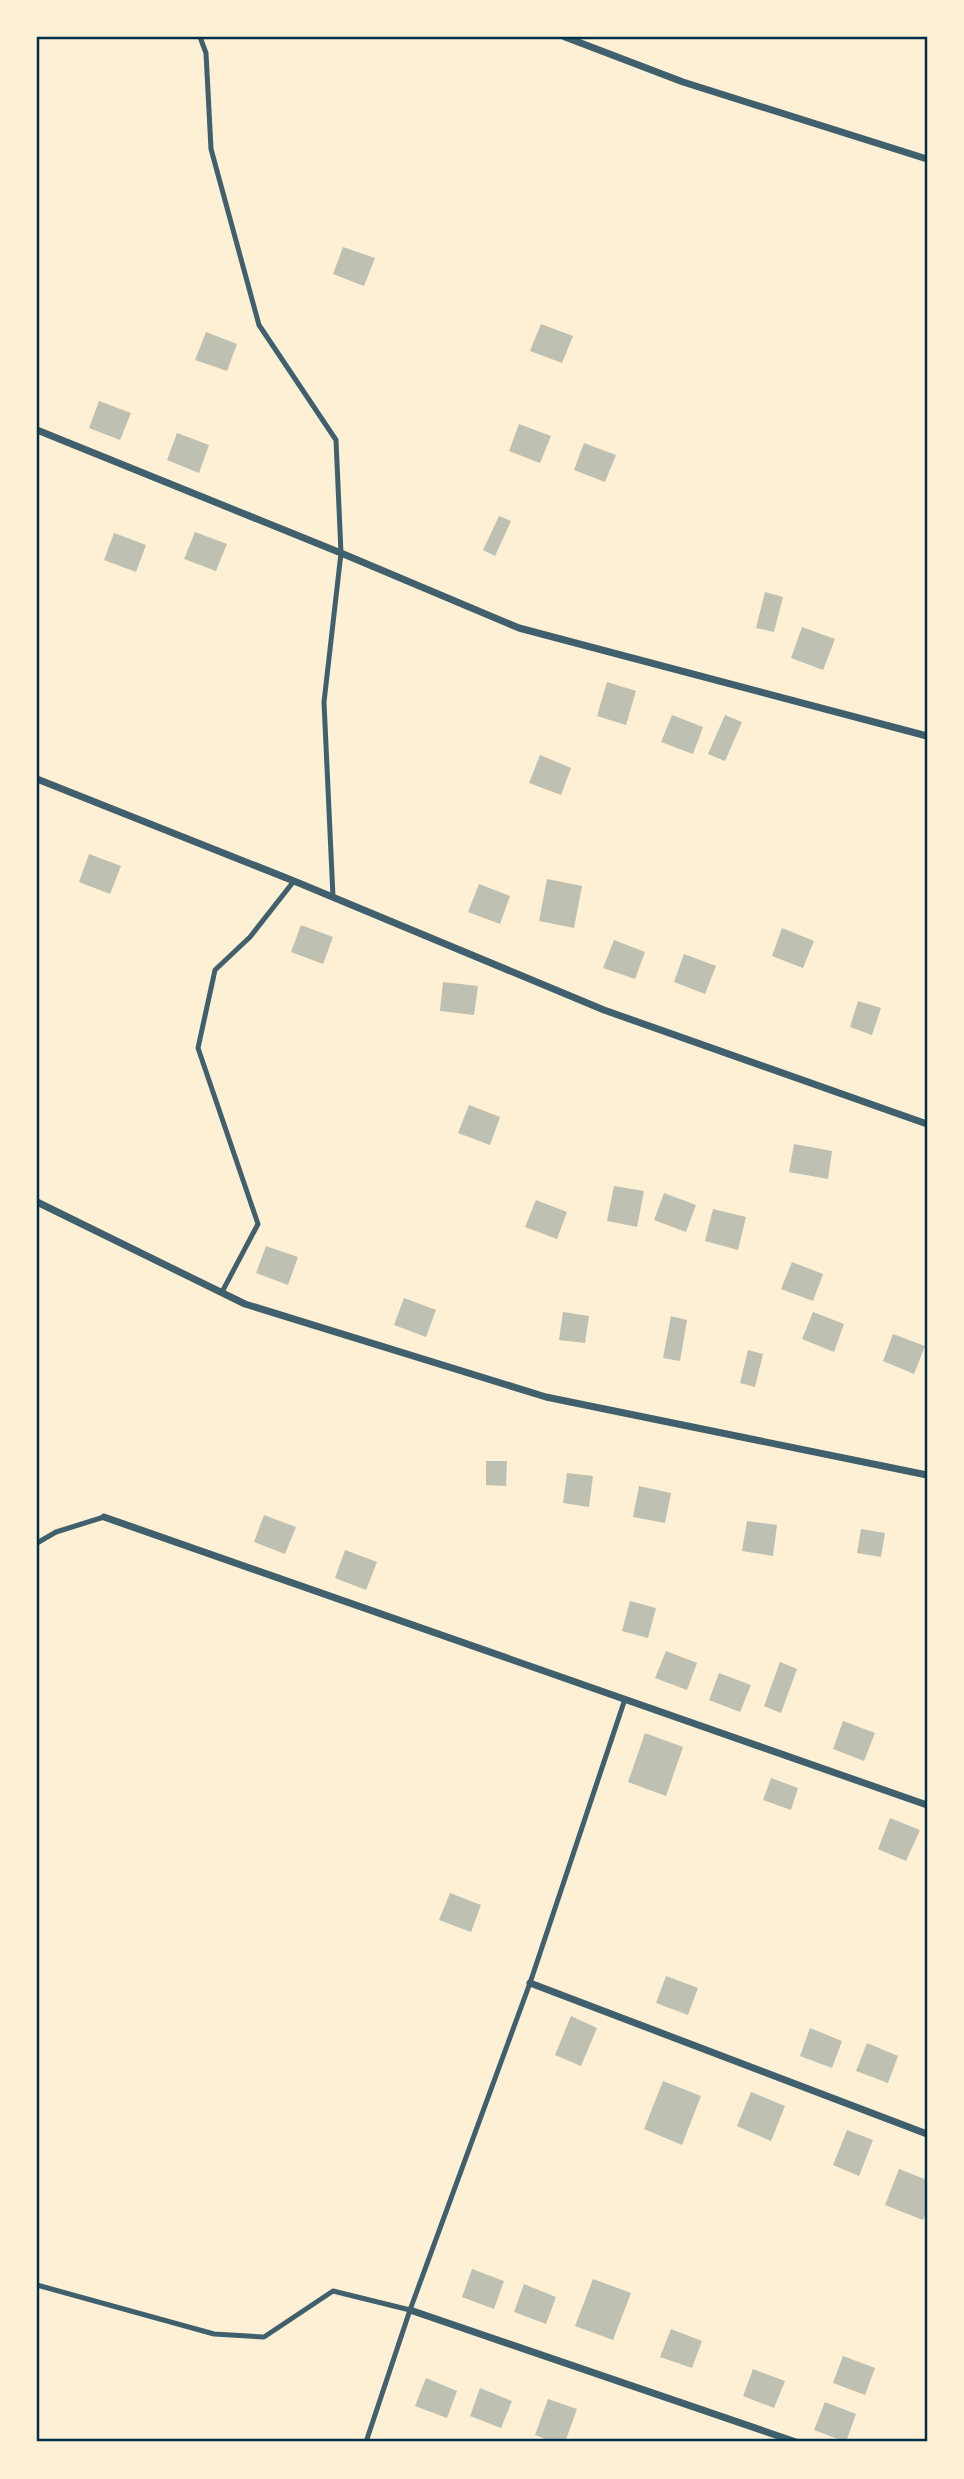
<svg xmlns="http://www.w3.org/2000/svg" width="964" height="2479" font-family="'Alegreya Sans',sans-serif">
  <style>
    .building { fill: #bec0b2 }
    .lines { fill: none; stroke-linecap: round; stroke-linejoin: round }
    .service { stroke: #3f606c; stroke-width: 5 }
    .minor { stroke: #3f606c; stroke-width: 7 }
    .neatline { fill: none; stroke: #003049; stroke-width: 2.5 }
  </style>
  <rect width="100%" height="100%" fill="#fdf0d5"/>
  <path class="building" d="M343 247 375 258 364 286 333 274Z
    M541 324 573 336 562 363 530 351Z
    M206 332 237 344 227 371 195 360Z
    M99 401 131 413 120 440 89 428Z
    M519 424 551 436 540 463 509 451Z
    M177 433 209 445 199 473 167 460Z
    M584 443 616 455 605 482 574 470Z
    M499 516 511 521 495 556 483 550Z
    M195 532 227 544 216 571 184 559Z
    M114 533 146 545 136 572 104 560Z
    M765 592 783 597 774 632 756 628Z
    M802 627 835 639 823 670 791 658Z
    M607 682 636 691 626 725 597 716Z
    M672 715 703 727 693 754 661 742Z
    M725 715 742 722 725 761 708 754Z
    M540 755 571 768 561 795 529 783Z
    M89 854 121 866 110 894 79 882Z
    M547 879 582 886 574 928 539 921Z
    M479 884 510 896 500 924 468 912Z
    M301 925 333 937 323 964 291 952Z
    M782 928 814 941 803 968 772 956Z
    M614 940 645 952 635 979 603 968Z
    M684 954 716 966 705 994 674 982Z
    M443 982 478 986 474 1015 440 1011Z
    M858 1001 881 1008 872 1035 850 1027Z
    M469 1105 500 1117 490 1145 458 1133Z
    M794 1144 832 1151 828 1179 789 1172Z
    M614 1186 644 1191 637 1227 607 1221Z
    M664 1193 696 1205 686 1232 654 1220Z
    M536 1200 567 1212 557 1239 525 1227Z
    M713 1209 746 1217 738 1250 705 1241Z
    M266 1246 298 1257 288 1285 256 1273Z
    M792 1262 823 1274 813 1301 781 1289Z
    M404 1298 436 1310 426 1337 394 1325Z
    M563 1312 589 1316 585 1343 559 1340Z
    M813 1312 844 1324 834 1352 802 1339Z
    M671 1316 687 1320 680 1361 663 1358Z
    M893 1334 925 1346 914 1374 883 1361Z
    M748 1350 763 1354 755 1387 740 1383Z
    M486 1461H507L506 1486 486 1485Z
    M567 1473 593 1476 589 1507 563 1503Z
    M639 1486 671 1493 665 1523 633 1517Z
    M264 1515 296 1527 285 1554 254 1542Z
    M747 1521 777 1525 773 1556 742 1551Z
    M861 1529 885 1533 881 1557 857 1553Z
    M345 1550 377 1562 366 1590 335 1578Z
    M630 1601 656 1608 648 1638 622 1631Z
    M666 1651 697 1663 687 1690 655 1678Z
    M780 1662 797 1669 781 1713 764 1706Z
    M719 1673 751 1685 740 1712 709 1700Z
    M843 1721 875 1733 864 1761 833 1749Z
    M645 1733 683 1747 666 1796 628 1782Z
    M771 1778 798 1788 791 1810 763 1800Z
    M890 1818 920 1830 906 1861 878 1849Z
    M450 1893 481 1905 471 1932 439 1920Z
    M666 1976 698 1988 688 2015 656 2003Z
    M571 2016 597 2028 581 2066 555 2055Z
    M810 2028 842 2041 832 2068 800 2056Z
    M867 2043 898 2056 888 2083 856 2071Z
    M663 2081 701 2096 682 2145 644 2129Z
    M751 2092 785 2106 771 2141 737 2126Z
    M847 2130 873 2140 859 2176 833 2165Z
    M899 2169 927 2180V2210L923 2220 885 2205Z
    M472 2269 504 2281 494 2309 462 2297Z
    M593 2279 631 2293 613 2340 575 2326Z
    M524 2284 556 2297 546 2324 514 2312Z
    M671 2329 702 2341 692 2368 660 2357Z
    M843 2356 875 2368 865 2395 833 2383Z
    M753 2369 785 2381 774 2408 743 2396Z
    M426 2378 457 2391 447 2418 415 2406Z
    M480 2388 512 2401 501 2428 470 2416Z
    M548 2399 577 2409 565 2442H554L535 2435Z
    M825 2402 856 2414 846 2442 814 2430Z"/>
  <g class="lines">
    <path class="service" d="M200 37 206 53 211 149 259 325 336 440 341 553 324 702 333 897
      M222 1292 258 1224 198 1048 215 970 250 937 294 881
      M37 1543 56 1532 104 1517
      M37 2285 214 2334 264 2337 333 2291 410 2310
      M366 2442 410 2310 530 1983 625 1699"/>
    <path class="minor" d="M565 37 683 82 927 159
      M37 430 341 553 519 628 927 736
      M37 779 294 881 604 1010 927 1124
      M37 1202 245 1304 546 1397 927 1475
      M104 1517 927 1805
      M530 1983 927 2134
      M410 2310 796 2442"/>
  </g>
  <rect width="964" height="2479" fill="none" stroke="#fdf0d5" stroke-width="77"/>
  <rect x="38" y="38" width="888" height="2402" class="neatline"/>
</svg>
